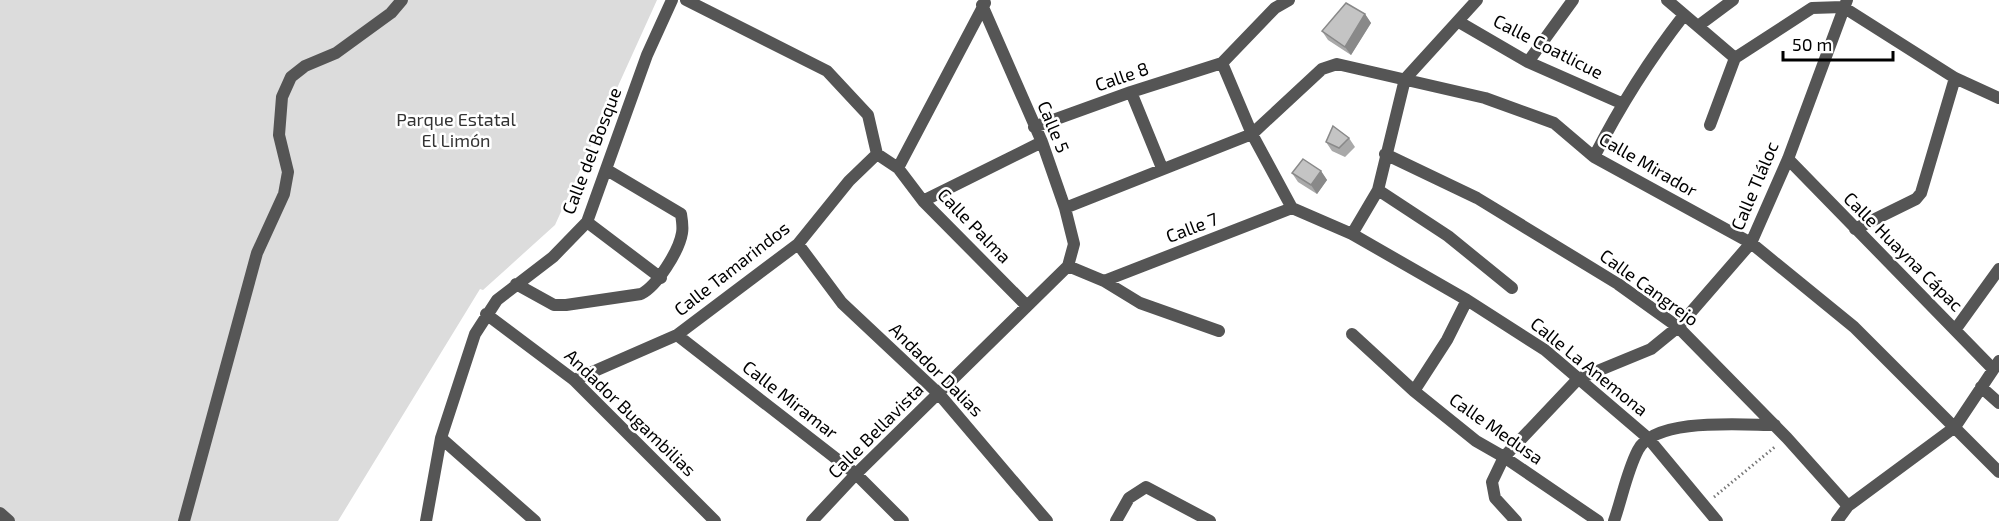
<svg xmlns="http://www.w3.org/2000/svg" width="1999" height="521" font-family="'Exo 2',sans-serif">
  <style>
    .green { fill: #dcdcdc }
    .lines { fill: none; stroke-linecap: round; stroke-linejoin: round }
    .path { stroke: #777; stroke-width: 3; stroke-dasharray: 1.5 3; stroke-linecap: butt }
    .minor { stroke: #555; stroke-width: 12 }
    .wall { fill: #a9a9a9 }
    .shaded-wall { fill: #898989 }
    .building { fill: #c4c4c4; stroke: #898989; stroke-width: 1.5 }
    .labels { text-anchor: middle; stroke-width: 5; stroke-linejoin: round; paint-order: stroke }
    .street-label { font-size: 18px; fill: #000; stroke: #fff }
    .park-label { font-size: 18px; fill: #333; stroke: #fff }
  </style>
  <rect width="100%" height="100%" fill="#fff"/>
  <path class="green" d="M0 0H657L555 225 483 290 480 289 338 521H0Z"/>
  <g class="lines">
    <path class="path" d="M1714 497 1776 446"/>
    <path class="minor" d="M686 0 827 71 868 115 877 154
      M1667 0 1735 58
      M1459 22 1528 62 1621 103
      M1698 26 1733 0
      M1735 58 1812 8 1843 7 1955 78 1999 98
      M1528 62 1573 0
      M1222 63 1252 134 1292 208 1352 234 1467 300 1545 350 1648 438 1717 521
      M1131 92 1162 168
      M1710 125 1735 58
      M1034 127 1131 92 1222 63 1275 8 1289 0
      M1385 154 1477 198 1618 284 1678 327 1787 438 1848 506
      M1594 157C1620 106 1649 60 1684 15
      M1788 159 1993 369
      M898 168 985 3
      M1378 190 1448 236 1512 288
      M923 201 1042 142
      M1065 208 1252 134 1322 69 1337 64 1485 98 1554 123 1594 157 1751 243 1854 327 1999 472
      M587 222 661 278
      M1855 229 1916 199 1921 193 1955 78
      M1352 234 1378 190 1405 79 1477 0
      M798 244 842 303 939 394 1047 521
      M1068 266 1104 281 1140 303 1219 331
      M1104 281 1292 208
      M516 284 554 305H566L641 294C657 286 679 251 682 233 683 228 682 220 681 214L607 170
      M486 314 574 380 715 521
      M1955 330 1999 269
      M1352 334 1414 391 1476 441 1504 457 1598 521
      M677 335 856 474 903 521
      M574 380 677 335 798 244 849 181 877 154 898 168 923 201 1027 306
      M1981 387 1999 403
      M1414 391 1447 340 1467 300
      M441 438 535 521
      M0 513 9 521
      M184 521 257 253 284 194 288 172 279 135 282 97 291 77 305 66 336 53 391 13 402 0
      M426 521 441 438 475 334 497 300 553 257 587 222 647 55 672 0
      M812 521 856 474 1068 266 1074 244 1065 208 1042 142 982 5
      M1116 521 1129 498 1146 487 1210 521
      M1516 521 1495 498 1492 482 1504 457 1578 379 1651 349 1678 327 1751 243 1788 159 1847 0
      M1614 521C1622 498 1627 471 1638 450 1655 417 1742 425 1775 425
      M1837 521 1848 506 1955 427 1999 361"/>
  </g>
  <path class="wall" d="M1365 14 1371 23 1351 55 1328 40 1322 31Z
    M1349 138 1355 147 1345 157 1332 151 1326 142Z
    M1321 171 1327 180 1317 194 1298 182 1292 173Z"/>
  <path class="shaded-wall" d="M1365 14 1371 23 1351 55 1345 47Z
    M1321 171 1327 180 1317 194 1311 185Z"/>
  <path class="building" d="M1346 3 1365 14 1345 47 1322 31Z
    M1333 126 1349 138 1339 148 1326 142Z
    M1303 159 1321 171 1311 185 1292 173Z"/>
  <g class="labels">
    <g class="street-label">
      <text transform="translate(1548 47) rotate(27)" y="6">Calle Coatlicue</text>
      <text transform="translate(1122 77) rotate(-19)" y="6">Calle 8</text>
      <text transform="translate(1053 127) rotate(67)" y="6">Calle 5</text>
      <text transform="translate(592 151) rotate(-69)" y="6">Calle del Bosque</text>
      <text transform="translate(1648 165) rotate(30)" y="6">Calle Mirador</text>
      <text transform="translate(1755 186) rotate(-67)" y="6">Calle Tláloc</text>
      <text transform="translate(974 226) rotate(46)" y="6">Calle Palma</text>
      <text transform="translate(1192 228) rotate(-21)" y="6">Calle 7</text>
      <text transform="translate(1903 252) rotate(45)" y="6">Calle Huayna Cápac</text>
      <text transform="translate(732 269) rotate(-38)" y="6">Calle Tamarindos</text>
      <text transform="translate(1649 288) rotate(36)" y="6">Calle Cangrejo</text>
      <text transform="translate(1589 367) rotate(39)" y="6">Calle La Anemona</text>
      <text transform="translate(936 370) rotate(45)" y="6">Andador Dalias</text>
      <text transform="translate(790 400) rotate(38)" y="6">Calle Miramar</text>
      <text transform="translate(630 413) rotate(44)" y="6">Andador Bugambilias</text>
      <text transform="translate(1496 429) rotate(35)" y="6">Calle Medusa</text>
      <text transform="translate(876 431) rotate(-45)" y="6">Calle Bellavista</text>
    </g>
    <g class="park-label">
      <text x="456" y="126">Parque Estatal<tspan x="456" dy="21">El Limón</tspan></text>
    </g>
  </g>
  <path d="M1783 51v9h110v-9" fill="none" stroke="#000000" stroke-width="3"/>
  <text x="1792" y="51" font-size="18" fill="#000000" stroke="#ffffff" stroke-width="4.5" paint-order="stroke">50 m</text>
</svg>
